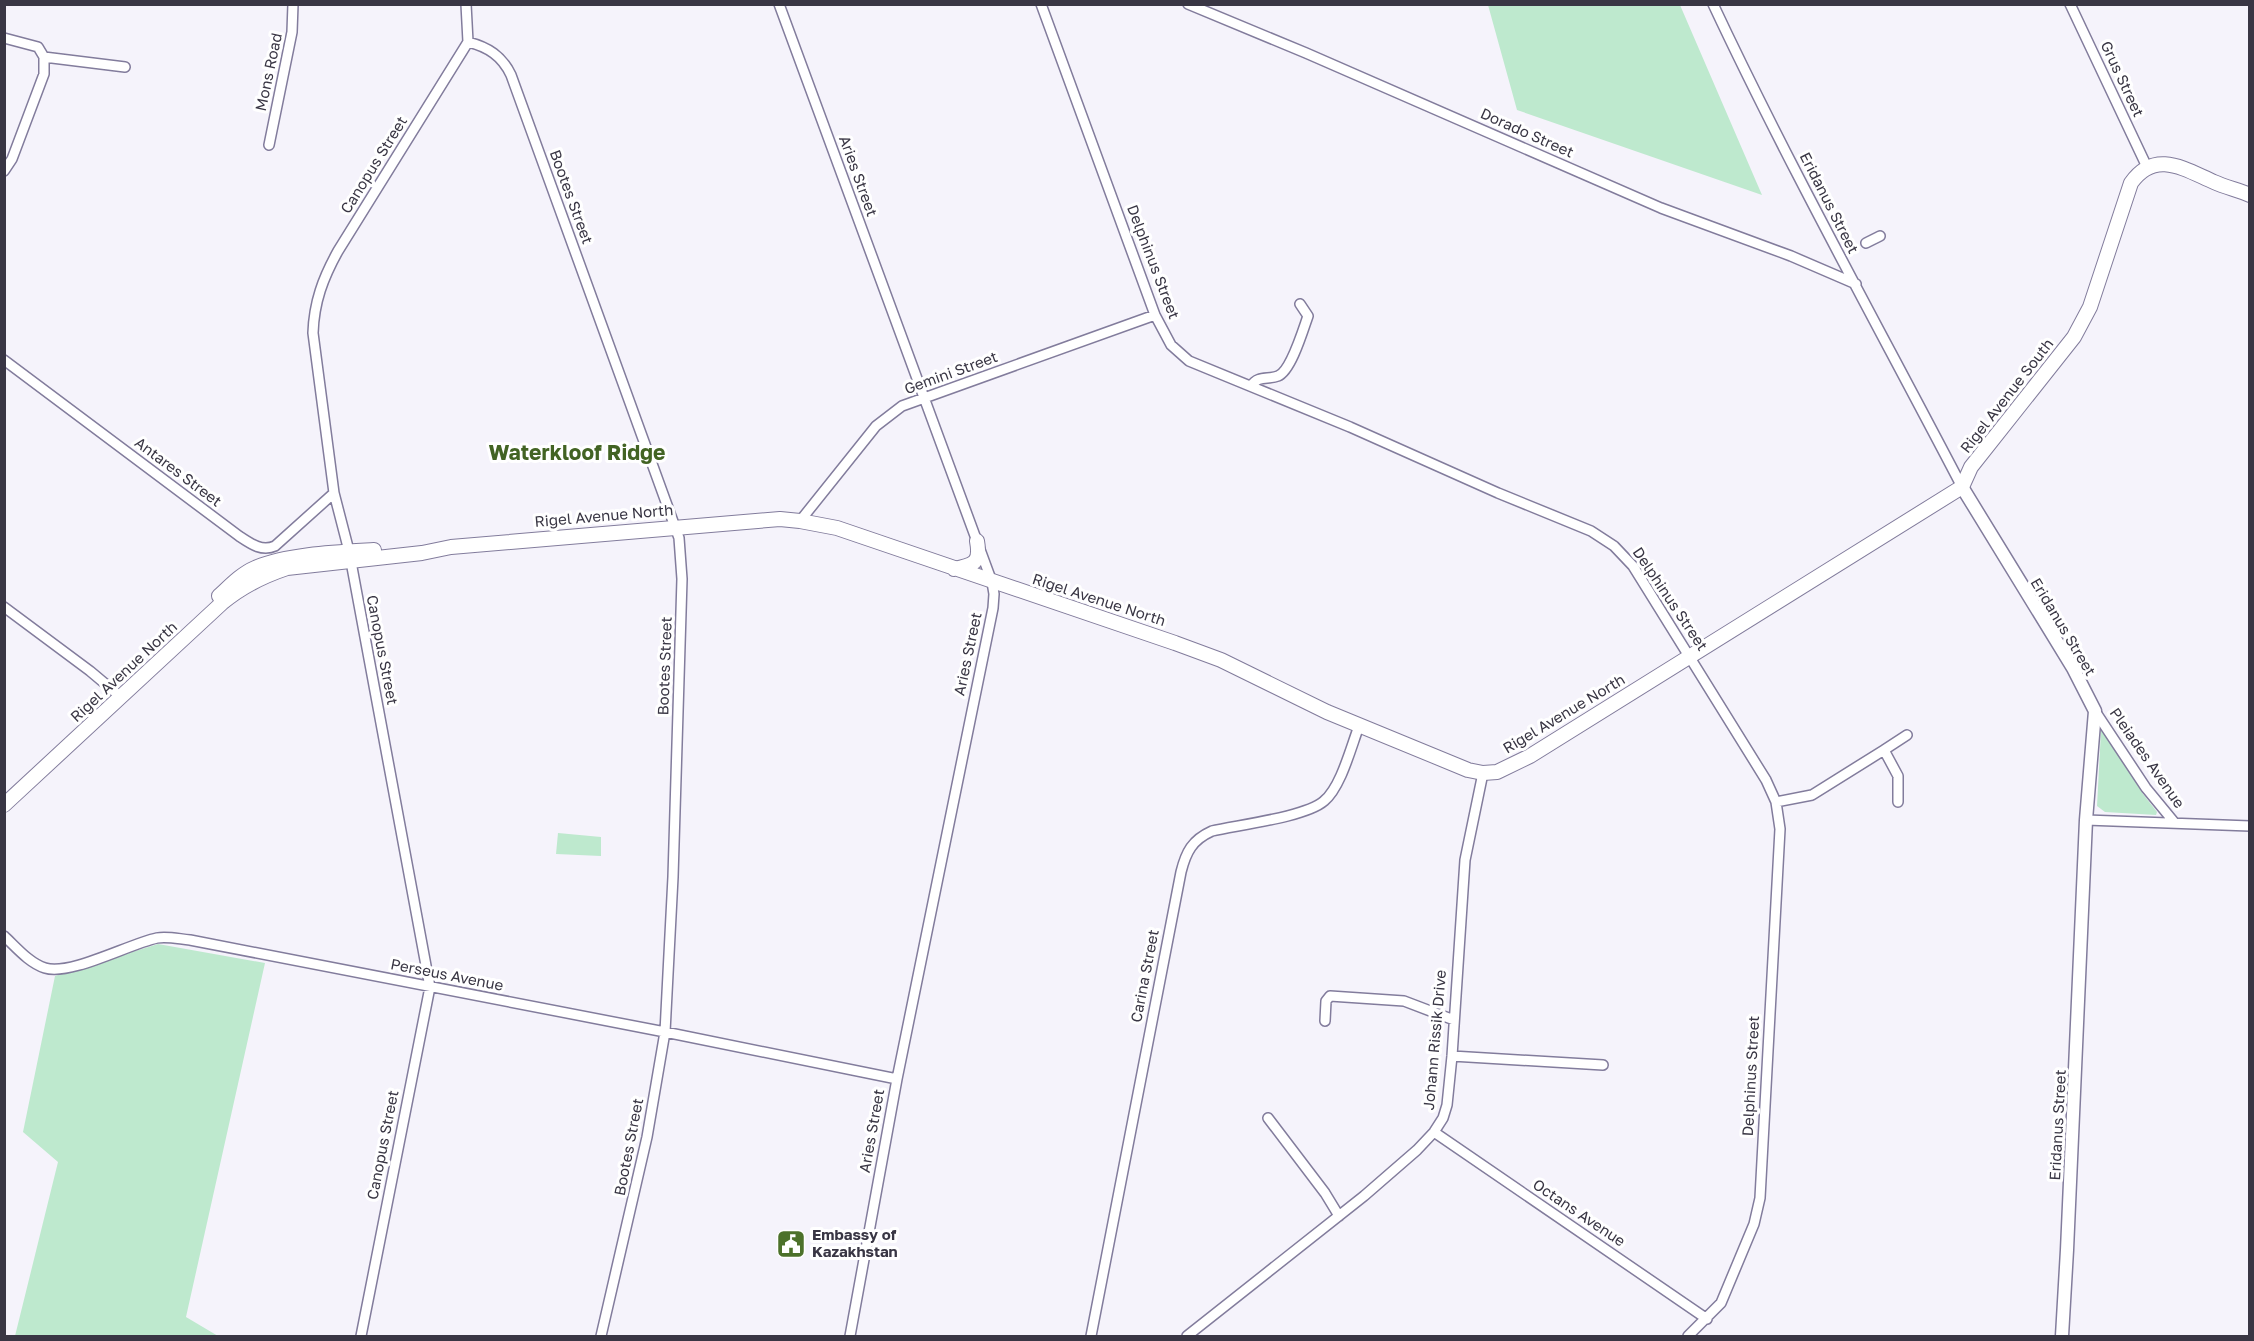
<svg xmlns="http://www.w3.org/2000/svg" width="2254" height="1341" font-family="'Golos Text',sans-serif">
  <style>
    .green { fill: #bee9ce }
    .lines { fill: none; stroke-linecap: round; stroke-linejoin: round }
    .minor-casing { stroke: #827c9c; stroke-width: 12 }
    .tertiary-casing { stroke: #827c9c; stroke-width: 15 }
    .secondary-casing { stroke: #827c9c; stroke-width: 16 }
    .minor { stroke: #fff; stroke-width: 9 }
    .tertiary { stroke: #fff; stroke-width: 12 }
    .secondary { stroke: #fff; stroke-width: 14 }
    .labels { text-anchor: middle; stroke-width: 6; stroke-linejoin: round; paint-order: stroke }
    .street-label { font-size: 15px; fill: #393644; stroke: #fff }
    .poi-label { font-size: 15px; font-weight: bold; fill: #393644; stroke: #fff; text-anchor: start }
    .district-label { font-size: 21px; font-weight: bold; fill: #426323; stroke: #fff }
  </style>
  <rect width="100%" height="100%" fill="#f5f3fb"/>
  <path class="green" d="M1488 5H1680L1762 195 1517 110Z
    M2104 730 2143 794 2157 812 2156 815 2105 812 2097 806 2101 731Z
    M558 833 601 837V856L556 854Z
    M158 944 265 963 186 1317 218 1336H15L58 1162 23 1132 55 976Z"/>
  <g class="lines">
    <g class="minor-casing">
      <path id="minor" d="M779 4 992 582 994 594 993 608 897 1079 850 1336
        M1041 4 1155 315 1171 345 1189 361 1350 427 1498 493 1591 531 1614 546 1633 566 1766 780 1776 802 1780 829 1760 1198 1754 1224 1721 1303 1688 1336
        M1188 4 1306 53 1661 208 1791 256 1856 284
        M1713 4C1790 168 1878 326 1962 487
        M2070 4 2147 167
        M4 38 38 47 44 57V74L12 159 4 171
        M468 42C488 47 502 56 511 75L679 538 682 579 673 877 665 1032 647 1137 601 1336
        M44 57 125 67
        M269 145 292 32 293 4
        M1866 243 1880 236
        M4 360 239 536C251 544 262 552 275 546L334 493
        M1251 386C1258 375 1268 380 1278 376 1291 371 1303 330 1308 316L1300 304
        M800 521 876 426 902 406 1155 315
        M4 607 90 671 121 697
        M2095 711 2146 788 2174 822
        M1884 750 1907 735
        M1776 802 1812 795 1884 750 1898 776V802
        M2086 820 2250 826
        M4 936C16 947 29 963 45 968 70 976 129 944 157 938 167 936 179 939 190 940L665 1032 897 1079
        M1325 1021 1326 1001 1330 996 1404 1001 1454 1020
        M1452 1056 1603 1065
        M1268 1118 1325 1193 1339 1216
        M1434 1132 1707 1319
        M361 1336 430 987 349 551 334 493 313 333C314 302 323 278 338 251L468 42 466 4
        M1091 1336 1181 872C1186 852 1192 840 1212 831 1238 825 1306 817 1324 801 1341 787 1351 747 1359 726
        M1187 1336 1364 1196 1417 1150 1434 1132 1443 1118 1447 1105 1452 1056 1465 860 1483 773"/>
    </g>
    <g class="tertiary-casing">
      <path id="tertiary" d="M1962 487 2073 668 2095 711 2086 820 2067 1250 2062 1336"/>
    </g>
    <g class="secondary-casing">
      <path id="secondary" d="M954 569C974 565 981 563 977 541
        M219 596C230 586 241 574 255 568 286 554 340 552 374 550
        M4 805 222 603C241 587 263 576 287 568L422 553 451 547 780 519 800 521 837 528 1175 643 1221 660 1327 712 1468 770 1483 773 1497 772 1530 756 1962 487 1971 467 2074 337 2090 307 2131 183C2155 149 2184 169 2214 182 2225 187 2238 190 2250 195"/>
    </g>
    <use href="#minor" class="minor"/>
    <use href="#tertiary" class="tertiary"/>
    <use href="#secondary" class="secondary"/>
  </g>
  <defs>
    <g id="civic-square" transform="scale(1.5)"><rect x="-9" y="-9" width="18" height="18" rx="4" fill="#4c712a" stroke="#fff"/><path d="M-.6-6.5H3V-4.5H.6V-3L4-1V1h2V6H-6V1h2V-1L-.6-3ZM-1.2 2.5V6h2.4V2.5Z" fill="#fff"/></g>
  </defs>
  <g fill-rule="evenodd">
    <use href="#civic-square" x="791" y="1244"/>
  </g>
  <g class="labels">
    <g class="street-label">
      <text transform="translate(269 72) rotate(-78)" y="5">Mons Road</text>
      <text transform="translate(2122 79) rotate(65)" y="5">Grus Street</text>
      <text transform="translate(1527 133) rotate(24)" y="5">Dorado Street</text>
      <text transform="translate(374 165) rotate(-58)" y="5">Canopus Street</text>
      <text transform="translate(858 176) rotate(70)" y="5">Aries Street</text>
      <text transform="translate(571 197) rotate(70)" y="5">Bootes Street</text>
      <text transform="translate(1829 203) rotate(63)" y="5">Eridanus Street</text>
      <text transform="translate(1153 262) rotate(69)" y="5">Delphinus Street</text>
      <text transform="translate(951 373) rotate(-20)" y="5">Gemini Street</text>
      <text transform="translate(2007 396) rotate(-52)" y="5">Rigel Avenue South</text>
      <text transform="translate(178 472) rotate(37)" y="5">Antares Street</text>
      <text transform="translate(604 516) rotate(-5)" y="5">Rigel Avenue North</text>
      <text transform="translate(1670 599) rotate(56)" y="5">Delphinus Street</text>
      <text transform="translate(1099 600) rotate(18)" y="5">Rigel Avenue North</text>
      <text transform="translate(2063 627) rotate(59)" y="5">Eridanus Street</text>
      <text transform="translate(382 650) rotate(79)" y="5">Canopus Street</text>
      <text transform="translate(968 654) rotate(-78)" y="5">Aries Street</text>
      <text transform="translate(665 666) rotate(-88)" y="5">Bootes Street</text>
      <text transform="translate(124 672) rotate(-43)" y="5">Rigel Avenue North</text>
      <text transform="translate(1564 714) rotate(-31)" y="5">Rigel Avenue North</text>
      <text transform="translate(2147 758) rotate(55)" y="5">Pleiades Avenue</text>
      <text transform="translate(447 975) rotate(11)" y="5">Perseus Avenue</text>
      <text transform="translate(1145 976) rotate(-79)" y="5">Carina Street</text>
      <text transform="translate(1435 1040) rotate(-85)" y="5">Johann Rissik Drive</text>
      <text transform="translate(1751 1076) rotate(-87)" y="5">Delphinus Street</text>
      <text transform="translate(2058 1125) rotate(-87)" y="5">Eridanus Street</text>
      <text transform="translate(872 1131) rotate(-80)" y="5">Aries Street</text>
      <text transform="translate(383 1145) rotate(-79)" y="5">Canopus Street</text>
      <text transform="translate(629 1147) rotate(-79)" y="5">Bootes Street</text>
      <text transform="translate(1579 1213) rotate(34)" y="5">Octans Avenue</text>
    </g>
    <g class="poi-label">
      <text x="812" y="1240">Embassy of<tspan x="812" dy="17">Kazakhstan</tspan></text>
    </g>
    <g class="district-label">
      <text x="577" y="460">Waterkloof Ridge</text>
    </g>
  </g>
  <rect width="2254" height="1341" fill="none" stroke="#393644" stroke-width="12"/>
</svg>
